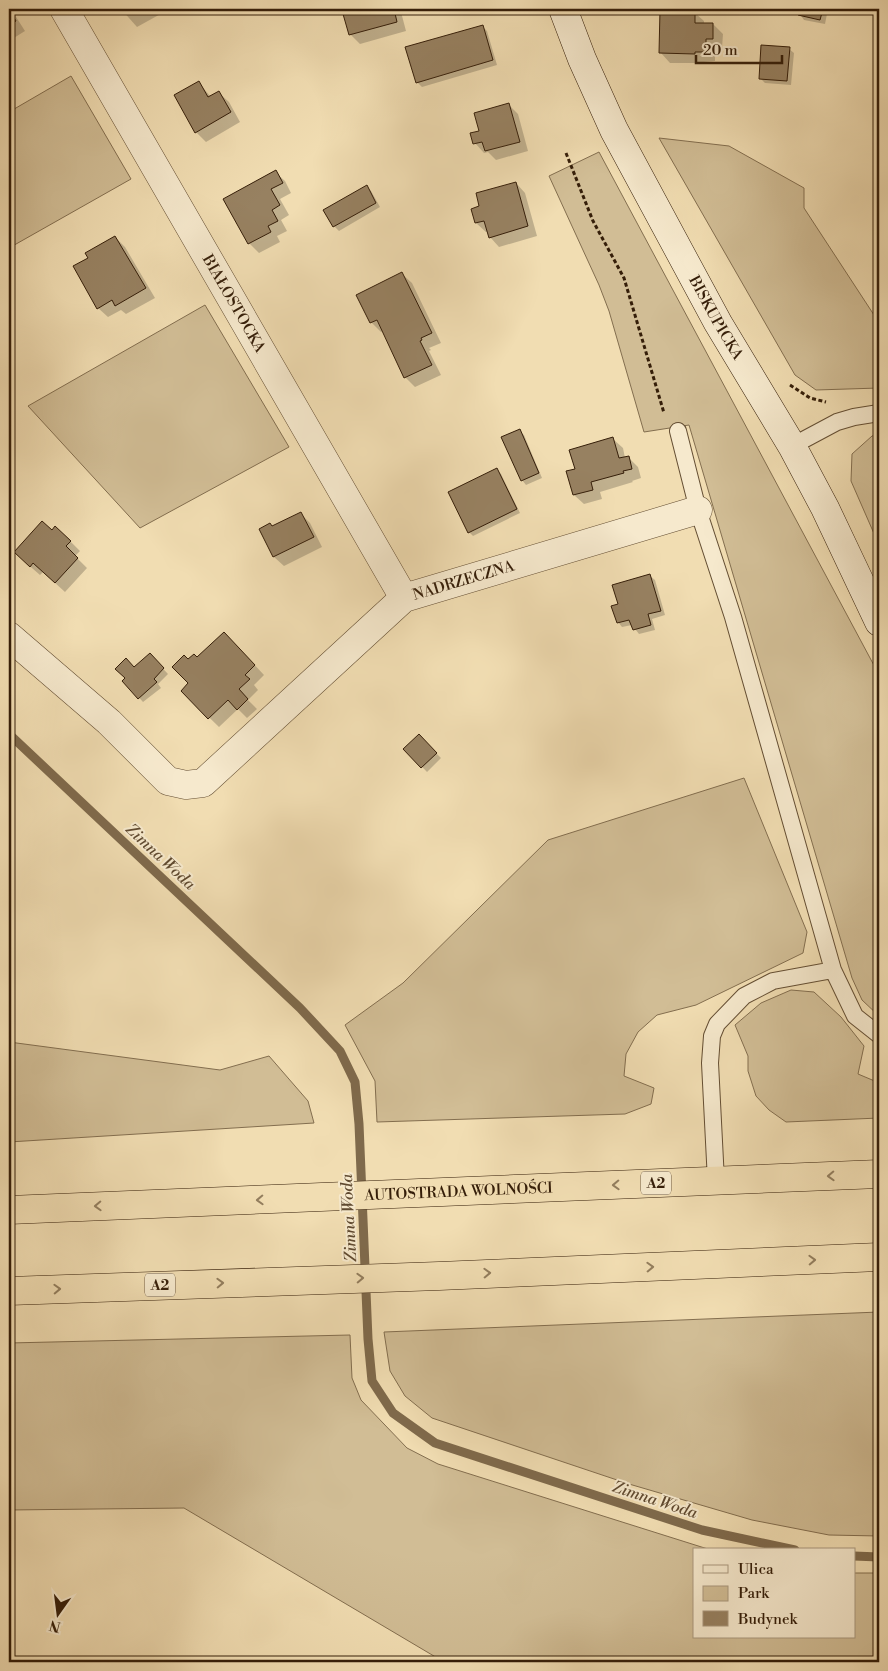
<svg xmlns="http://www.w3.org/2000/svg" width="888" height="1671" font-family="'Libre Bodoni',serif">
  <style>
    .green { fill: #d1bd95; stroke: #836e4f }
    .shadow { fill: #0003 }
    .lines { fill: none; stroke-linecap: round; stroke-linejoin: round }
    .stream { stroke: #7f6a4c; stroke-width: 9 }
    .building { fill: #978161; stroke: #351e09 }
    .service-casing { stroke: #644e33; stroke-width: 18 }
    .minor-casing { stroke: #644e33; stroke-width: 29 }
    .secondary-casing { stroke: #351e09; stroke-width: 29 }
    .motorway-casing { stroke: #351e09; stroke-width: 29 }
    .path { stroke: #351e09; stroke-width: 3; stroke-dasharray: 4 2.5; stroke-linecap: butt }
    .service { stroke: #f6e9cd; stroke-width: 16 }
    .minor { stroke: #f6e9cd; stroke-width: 28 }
    .secondary { stroke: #f6e9cd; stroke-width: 28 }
    .motorway { stroke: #f1ddb2; stroke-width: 28 }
    .oneway { stroke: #937e5e }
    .labels { text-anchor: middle; stroke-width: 4; stroke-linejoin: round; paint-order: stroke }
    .shield { fill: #f6e9cd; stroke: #6f5b44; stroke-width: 1 }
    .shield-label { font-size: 14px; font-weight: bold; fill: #351e09 }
    .street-label { font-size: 15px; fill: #351e09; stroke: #f6e9cd }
    .water-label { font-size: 16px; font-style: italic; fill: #604a30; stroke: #f6e9cd }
  </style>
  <rect width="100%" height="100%" fill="#f1ddb2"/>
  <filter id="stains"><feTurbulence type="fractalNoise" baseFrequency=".004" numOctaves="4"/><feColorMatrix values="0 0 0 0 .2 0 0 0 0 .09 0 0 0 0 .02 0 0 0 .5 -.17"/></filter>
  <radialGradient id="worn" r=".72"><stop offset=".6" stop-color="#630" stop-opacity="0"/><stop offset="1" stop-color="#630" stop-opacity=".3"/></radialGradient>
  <path class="green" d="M71 76 131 179 9 248V112Z
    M659 138 729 146 804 188V208L874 315 879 317V388L816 390 795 375Z
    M599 152 877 671 879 681V1016L862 1000 852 978 689 425 644 432 609 311 599 285 549 176Z
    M205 305 289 447 140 528 28 406Z
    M879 434V545L851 481 852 454 872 436Z
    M744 778 807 932 803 953 696 1005 657 1015 638 1032 626 1054 624 1076 654 1088 651 1104 625 1114 377 1122 375 1081 345 1025 403 983 548 840Z
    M791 990 814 992 841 1017 864 1046 858 1074 877 1082 879 1076V1118L786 1122 769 1110 756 1096 748 1071V1056L735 1025 761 1003Z
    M9 1042 220 1070 269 1056 308 1101 314 1123 9 1142Z
    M879 1312V1536L829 1535 752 1520 629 1484 432 1418 405 1396 390 1371 384 1332Z
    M350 1335 352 1378 361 1400 407 1448 438 1464 711 1550H694V1637H854V1573H879V1662H444L184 1508 9 1510V1343Z"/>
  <path class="shadow" d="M9 9H11L25 31 9 41Z
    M121 9H165L166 11 137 27Z
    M360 9H397L401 12 406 31 360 44 350 34Z
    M782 9H828L825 24 804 20 799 13Z
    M694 12 704 21V24H713L723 34 722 48H715V61L704 62V63H670L661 53Z
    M482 26 487 31 497 65 422 87 417 82Z
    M789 49 794 53 791 85 765 83 760 78Z
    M198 82 211 97 219 93 229 102 240 122 206 142 196 132Z
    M508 104 518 114 528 151 496 160 488 152 484 153 475 143 480 131Z
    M275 172 285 181 291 193 280 199 289 215 281 220 287 231 277 236 280 242 259 253 249 243 225 199Z
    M516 183 525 193 537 236 499 247 490 237 488 232H486L476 223Z
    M367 187 371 191 380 207 339 231 334 226Z
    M115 237 125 247 155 298 126 314 121 310 108 317 98 308 90 258Z
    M402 274 412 283 441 343 429 348 431 350 429 351 441 375 415 387 405 377 383 331 381 332 371 322Z
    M519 431 524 435 542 478 526 485 522 480Z
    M613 439 623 448 625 458 628 457 638 467 641 478 632 481 633 482 600 492 602 499 584 504 574 495 577 470Z
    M496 469 501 474 520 513 473 536 469 532Z
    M300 513 310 523 322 547 284 566 274 557 260 529 273 527Z
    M52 532 70 541 80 551 75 556 87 568 65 592 43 572 40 575 25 562Z
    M650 576 655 580 665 615 652 619 655 630 639 634 632 625 622 627 618 622 620 605Z
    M234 643 264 675 254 685 258 690 248 700 257 709 247 718 238 709 219 727 182 691 189 683 188 661 198 659Z
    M150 655 168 674 158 684 161 688 143 702 124 681Z
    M419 736 441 758 427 772 405 749Z"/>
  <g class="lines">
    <path class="stream" d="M9 734 300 1008 340 1051 355 1082 359 1124 368 1339 372 1381 393 1413 435 1443 702 1530 795 1550
      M854 1556 879 1557"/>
  </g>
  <path class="building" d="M9 9 16 21 9 26Z
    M119 9H130L122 13Z
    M359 9H394L397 22 349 35 343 14Z
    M792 9H823L820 20 798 15 799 10Z
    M660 10H695V23H713V39H706V52H695V54L659 53Z
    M483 25 493 60 416 83 405 47Z
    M761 45 790 47 787 81 759 79Z
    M199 81 208 97 219 91 231 112 195 133 174 95Z
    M509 103 520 142 485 151 482 142 473 144 470 133 479 131 474 113Z
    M276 170 283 183 271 189 280 205 272 210 278 221 268 226 271 232 248 244 223 199Z
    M516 182 528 226 489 238 484 221 475 223 471 209 479 206 476 193Z
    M367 185 376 203 333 227 323 210Z
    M115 236 146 288 115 306 112 300 97 309 73 266 88 258 85 253Z
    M402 272 432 333 421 338 422 340 420 341 432 365 404 378 377 320 370 323 356 295Z
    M520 429 539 473 521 481 501 437Z
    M613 437 619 458 629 456 632 469 623 471 624 473 591 482 593 490 573 495 566 471 575 469 569 450Z
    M497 468 517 509 468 533 448 492Z
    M301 512 314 537 273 557 259 529 270 523 272 526Z
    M42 521 52 530 55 526 71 541 66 546 78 558 55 583 33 563 30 567 14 552Z
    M650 574 661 611 648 614 651 625 633 630 629 620 617 623 611 606 618 604 612 585Z
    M224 632 255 665 245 675 250 679 239 689 248 699 237 710 228 700 208 719 181 691 188 683 172 667 184 655 188 659 194 654 197 657Z
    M150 653 164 668 154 679 157 682 138 699 122 681 125 678 115 669 126 658 134 667Z
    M419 734 437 753 421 768 403 749Z"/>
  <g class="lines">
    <g class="service-casing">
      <path id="service" d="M678 431 698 510 733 617 833 970 855 1016 879 1035
        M792 446 837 422 854 417 879 413
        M716 1181 710 1063 712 1036 717 1024 744 996 773 981 833 970"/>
    </g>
    <g class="minor-casing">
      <g id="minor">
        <path id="s1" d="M64 9 404 598"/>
        <path id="s2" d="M9 636 109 722 168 781 186 785 203 783 404 598 698 510"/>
      </g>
    </g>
    <g class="secondary-casing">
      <g id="secondary">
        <path id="s3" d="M563 9 582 59 614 130 718 323 792 446 825 508 879 622"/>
      </g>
    </g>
    <g class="motorway-casing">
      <g id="motorway">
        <path id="s4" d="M9 1210 879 1174"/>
        <path d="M9 1291 439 1276 879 1257"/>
      </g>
    </g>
    <path class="path" d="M566 153 593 221 624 278 664 413
      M790 385 810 398 826 402"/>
    <use href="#service" class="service"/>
    <use href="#minor" class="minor"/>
    <use href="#secondary" class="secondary"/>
    <use href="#motorway" class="motorway"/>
  </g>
  <defs><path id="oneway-chevron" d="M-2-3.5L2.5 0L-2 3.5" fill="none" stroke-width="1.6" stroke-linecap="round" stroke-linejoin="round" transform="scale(1.25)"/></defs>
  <g class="oneway">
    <use href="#oneway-chevron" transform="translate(831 1176) rotate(178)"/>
    <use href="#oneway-chevron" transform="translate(616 1185) rotate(178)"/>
    <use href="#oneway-chevron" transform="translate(260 1200) rotate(178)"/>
    <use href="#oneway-chevron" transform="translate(98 1206) rotate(178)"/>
    <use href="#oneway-chevron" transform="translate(812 1260) rotate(-2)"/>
    <use href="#oneway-chevron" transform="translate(650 1267) rotate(-2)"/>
    <use href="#oneway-chevron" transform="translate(487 1273) rotate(-2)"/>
    <use href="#oneway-chevron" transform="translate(360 1278) rotate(-2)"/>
    <use href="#oneway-chevron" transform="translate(220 1283) rotate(-2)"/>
    <use href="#oneway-chevron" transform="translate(57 1289) rotate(-2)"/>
  </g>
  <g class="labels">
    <g class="shield">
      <rect x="641" y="1171.5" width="30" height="23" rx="4"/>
      <rect x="145" y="1273.5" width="30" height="23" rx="4"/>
    </g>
    <g class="shield-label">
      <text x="656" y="1188">A2</text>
      <text x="160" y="1290">A2</text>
    </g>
    <g class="street-label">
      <text dy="5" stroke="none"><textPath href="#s1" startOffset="340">BIAŁOSTOCKA</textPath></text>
      <text dy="5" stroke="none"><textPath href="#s3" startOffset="345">BISKUPICKA</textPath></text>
      <text dy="5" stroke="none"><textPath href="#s2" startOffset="586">NADRZECZNA</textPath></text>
      <text dy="5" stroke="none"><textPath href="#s4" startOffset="450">AUTOSTRADA WOLNOŚCI</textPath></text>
    </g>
    <g class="water-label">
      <text transform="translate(161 856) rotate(43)" y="6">Zimna Woda</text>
      <text transform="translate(348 1218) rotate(-93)" y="6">Zimna Woda</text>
      <text transform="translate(655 1499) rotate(18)" y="6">Zimna Woda</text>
    </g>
  </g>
  <rect width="888" height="1671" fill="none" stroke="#f1ddb2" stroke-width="30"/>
  <rect x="10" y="10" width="868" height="1651" fill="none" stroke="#351e09" stroke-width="2.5"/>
  <rect x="15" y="15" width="858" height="1641" fill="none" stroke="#351e09"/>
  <rect x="693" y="1548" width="162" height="90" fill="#f6e9cd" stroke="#a9987f"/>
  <rect x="703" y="1565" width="25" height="8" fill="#f6e9cd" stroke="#a9987f"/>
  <text x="738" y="1574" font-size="15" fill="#351e09">Ulica</text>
  <rect x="703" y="1586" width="25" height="15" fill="#d1bd95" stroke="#a9987f"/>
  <text x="738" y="1598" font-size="15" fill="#351e09">Park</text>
  <rect x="703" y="1611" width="25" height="15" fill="#978161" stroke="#a9987f"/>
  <text x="738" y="1624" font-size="15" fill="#351e09">Budynek</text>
  <g transform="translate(58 1614) rotate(194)" stroke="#f6e9cd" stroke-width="4" paint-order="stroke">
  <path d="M0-4L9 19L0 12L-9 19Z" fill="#351e09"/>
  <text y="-8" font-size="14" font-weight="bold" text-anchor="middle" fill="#351e09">N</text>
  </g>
  <path d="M696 55v8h86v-8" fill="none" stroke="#351e09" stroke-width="2.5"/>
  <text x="703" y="55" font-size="15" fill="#351e09" stroke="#f6e9cd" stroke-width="4" paint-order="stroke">20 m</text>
  <rect width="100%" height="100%" filter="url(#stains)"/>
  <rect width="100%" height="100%" fill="url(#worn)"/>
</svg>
